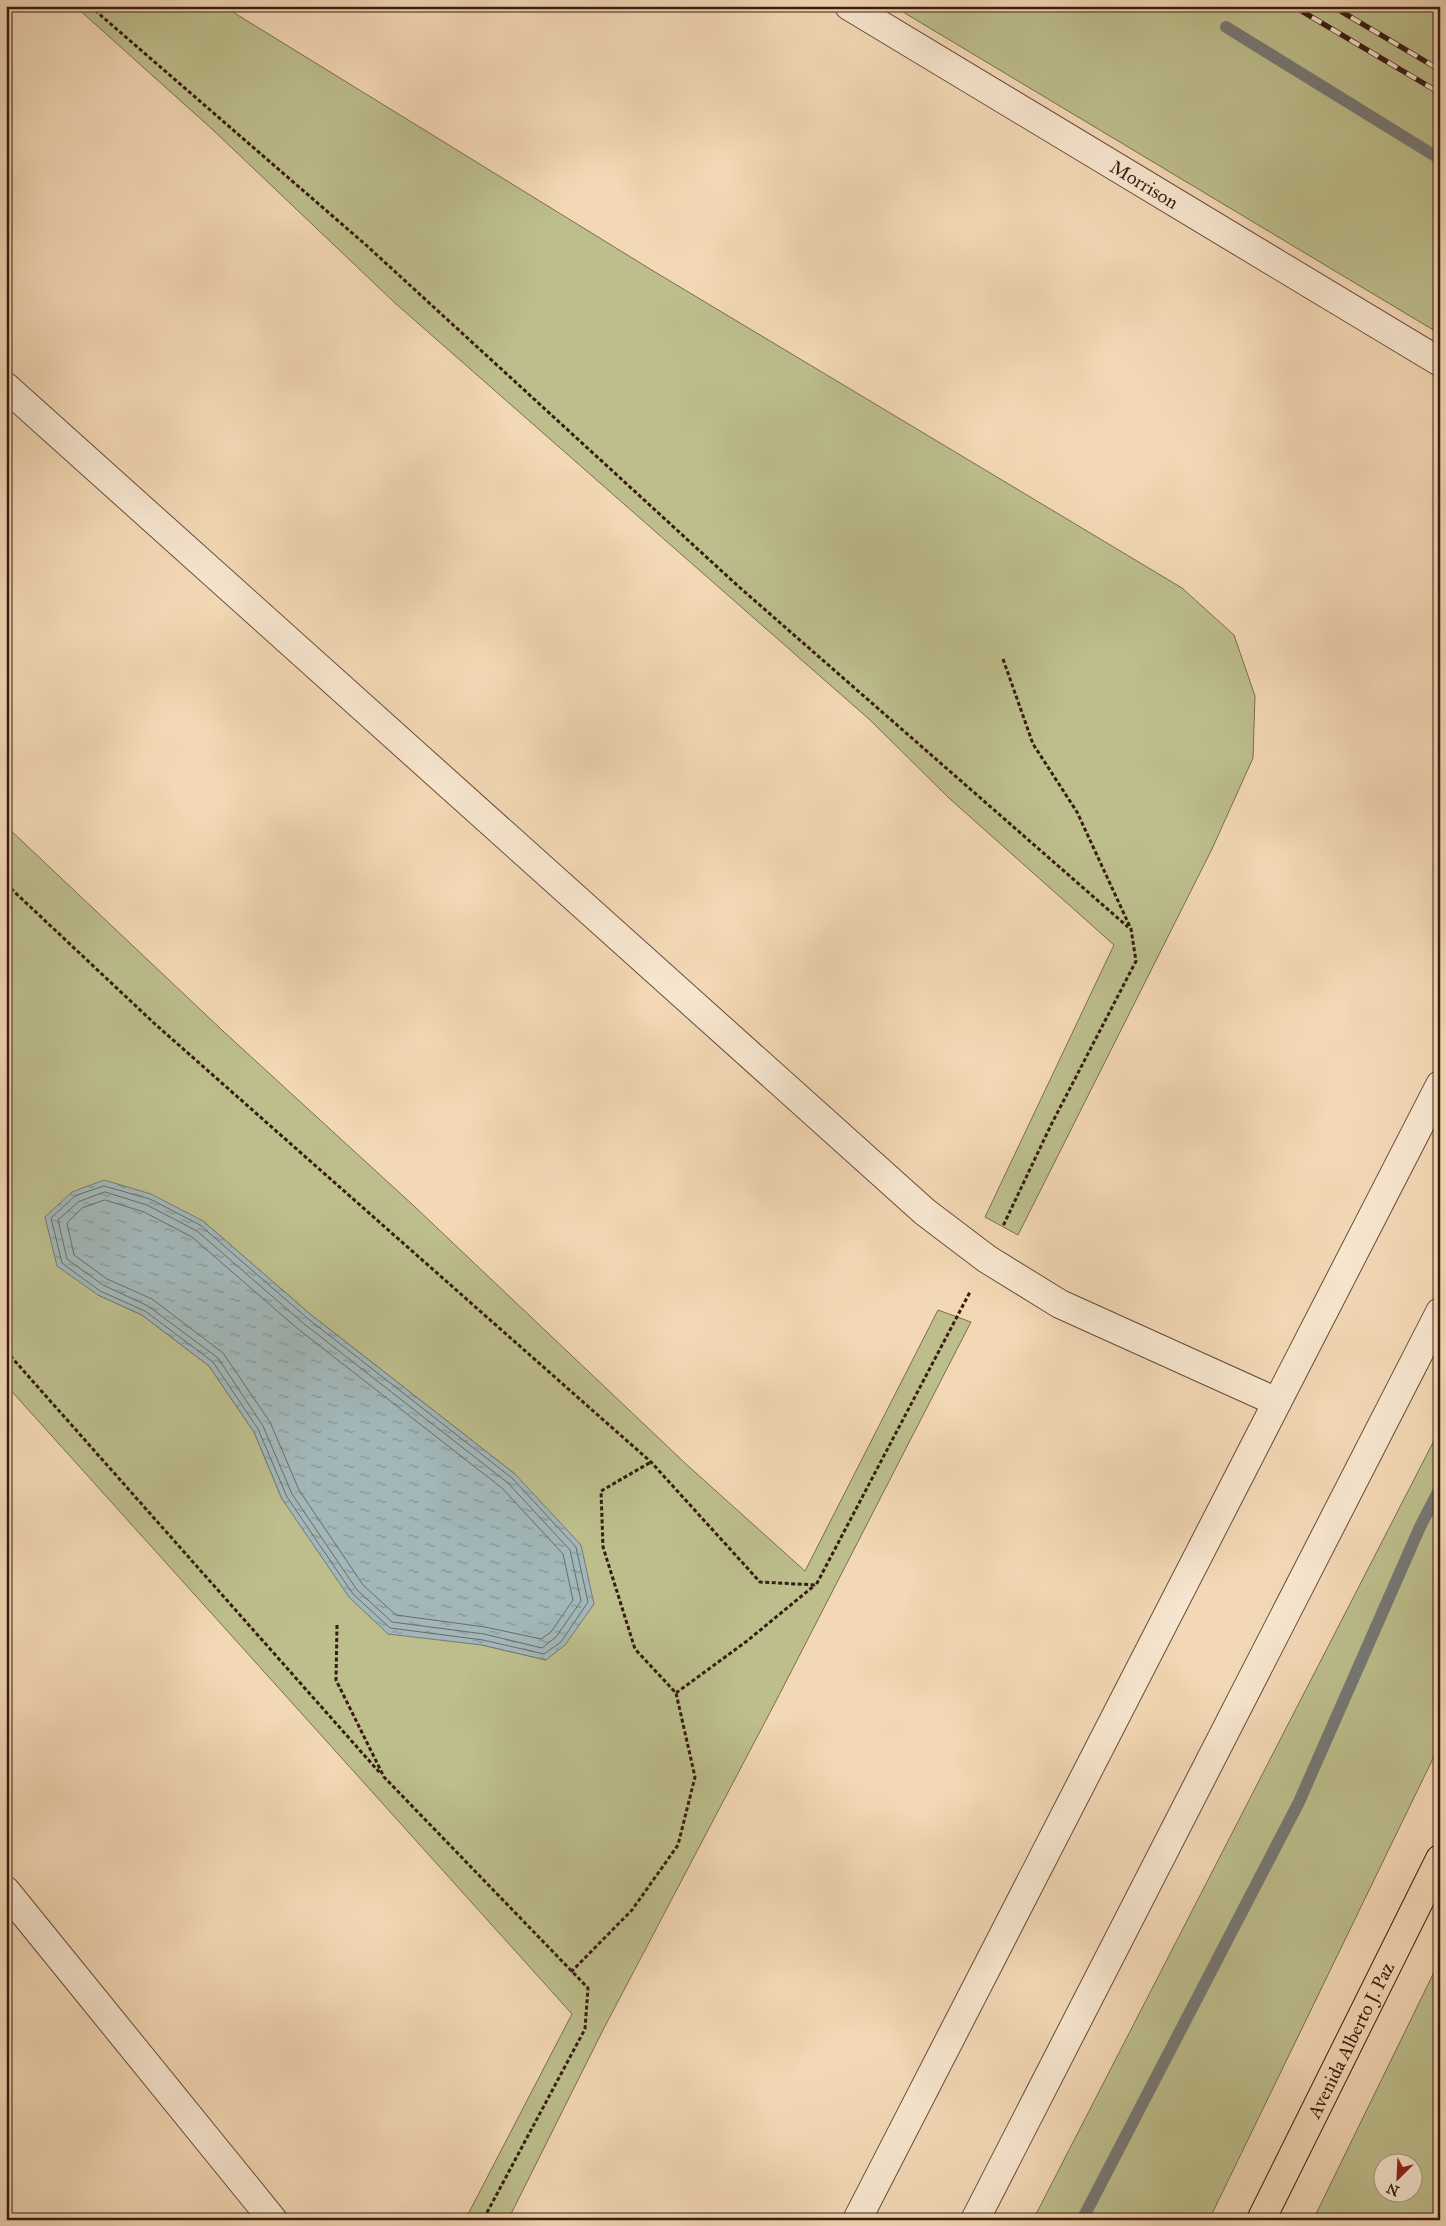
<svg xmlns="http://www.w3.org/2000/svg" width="1446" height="2226" font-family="'IM FELL Great Primer',serif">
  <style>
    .green { fill: #bdbe8c; stroke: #7b6d4e; fill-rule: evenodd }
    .water { fill: url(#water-ripples); stroke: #777976 }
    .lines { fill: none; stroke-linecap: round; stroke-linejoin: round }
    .shore { stroke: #6d6a65; stroke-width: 1 }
    .stream { stroke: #777976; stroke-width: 12 }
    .minor-casing { stroke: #684b3a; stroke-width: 30 }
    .major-casing { stroke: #391c11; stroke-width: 30 }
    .path { stroke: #391c11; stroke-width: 3; stroke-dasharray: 4 2.5; stroke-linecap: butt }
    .minor { stroke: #f7e6cf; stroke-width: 28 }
    .major { stroke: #f3d8b5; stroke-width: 28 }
    .rail-casing { stroke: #391c11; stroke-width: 5.5 }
    .rail { stroke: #f7e6cf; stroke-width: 4; stroke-dasharray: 11; stroke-linecap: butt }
    .labels { text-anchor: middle; stroke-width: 4.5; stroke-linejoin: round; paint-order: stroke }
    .street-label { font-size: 19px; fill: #391c11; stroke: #f7e6cf }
  </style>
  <defs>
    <pattern id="water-ripples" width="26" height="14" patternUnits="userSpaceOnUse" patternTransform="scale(1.25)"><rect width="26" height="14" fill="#a1b7b9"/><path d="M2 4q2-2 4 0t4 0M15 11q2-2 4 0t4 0" fill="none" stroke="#849495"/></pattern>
  </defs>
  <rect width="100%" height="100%" fill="#f3d8b5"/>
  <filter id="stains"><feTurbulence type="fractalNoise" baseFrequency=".004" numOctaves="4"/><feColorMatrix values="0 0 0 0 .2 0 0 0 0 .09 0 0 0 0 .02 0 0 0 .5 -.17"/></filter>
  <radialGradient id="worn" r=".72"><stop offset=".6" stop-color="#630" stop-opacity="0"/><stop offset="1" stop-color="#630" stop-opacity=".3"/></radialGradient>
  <path class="green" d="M75 6H223L655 272 1182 588 1234 635 1255 696 1253 758 1212 849 1018 1235 985 1217 1114 945 950 799 870 720 395 303 213 130Z
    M893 6H1440V334Z
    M6 826 223 1031 414 1206 686 1464 805 1571 938 1310 971 1322 776 1701 604 2028 508 2220H465L572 2014 6 1385ZM203 1221 310 1314 515 1474 546 1660 482 1645 282 1499 254 1432 209 1366 142 1315 98 1295Z
    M1440 1429V1744L1209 2220H1033Z
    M1440 1961V2220H1313L1439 1962ZM1384 2164H1414V2194H1384Z"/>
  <path class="water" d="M104 1180 151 1194 203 1221 310 1314 515 1474 581 1545 594 1604 565 1645 546 1660 482 1645 388 1634 349 1597 282 1499 254 1432 209 1366 142 1315 98 1295 57 1266 45 1217 72 1192Z"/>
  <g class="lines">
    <path class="shore" d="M104 1186 150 1199 200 1225 307 1318 512 1478 576 1547 588 1602 561 1642 544 1654 483 1640 390 1628 353 1594 287 1497 258 1429 213 1362 145 1311 100 1291 62 1263 51 1218 75 1196Z
      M105 1192 147 1205 197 1231 303 1323 508 1483 570 1550 581 1601 556 1637 542 1648 484 1634 392 1622 357 1590 292 1494 263 1426 218 1358 148 1306 103 1285 67 1259 58 1220 78 1202Z
      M105 1200 144 1212 192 1237 298 1329 502 1488 563 1554 573 1600 551 1632 541 1639 485 1627 396 1615 363 1585 299 1490 270 1422 223 1353 152 1299 107 1279 74 1255 67 1223 82 1208Z"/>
    <path class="stream" d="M1226 27 1440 159
      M1082 2220 1299 1802 1420 1527 1440 1488"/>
    <g class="minor-casing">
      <g id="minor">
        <path id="s1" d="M849 6 1440 362"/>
        <path d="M6 387 925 1212 987 1259 1060 1304 1277 1402"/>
        <path d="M6 1891 273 2220"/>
        <path d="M857 2220 1440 1085"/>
        <path d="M975 2220 1440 1312"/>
      </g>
    </g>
    <g class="major-casing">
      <g id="major">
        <path id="s2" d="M1261 2220 1440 1859"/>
      </g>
    </g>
    <path class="path" d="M90 6 366 245 738 586 1128 927
      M1003 659 1033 744 1077 812 1131 929 1136 961 1051 1125 1003 1226
      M6 884 155 1024 651 1462 760 1582 816 1585 970 1292
      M6 1351 380 1773
      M337 1625 336 1680 384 1777 588 1988 585 2029 483 2220
      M676 1693 747 1641 815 1585
      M571 1972 632 1910 678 1845 695 1777 676 1693 635 1649 603 1547 601 1491 651 1462"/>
    <use href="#minor" class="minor"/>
    <use href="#major" class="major"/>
    <g class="rail-casing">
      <path id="rail" d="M1293 6 1440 93
        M1332 6 1440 70"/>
    </g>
    <use href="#rail" class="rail"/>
  </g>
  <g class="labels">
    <g class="street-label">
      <text dy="7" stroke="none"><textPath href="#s1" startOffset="345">Morrison</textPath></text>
      <text dy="7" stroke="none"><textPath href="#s2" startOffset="201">Avenida Alberto J. Paz</textPath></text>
    </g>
  </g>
  <rect width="1446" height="2226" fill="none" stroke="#f3d8b5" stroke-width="25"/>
  <rect x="8" y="8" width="1431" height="2211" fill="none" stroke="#391c11" stroke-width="2.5"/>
  <rect x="12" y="12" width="1421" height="2201" fill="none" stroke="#391c11"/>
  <g transform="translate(1398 2178) rotate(204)"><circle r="24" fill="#f7e6cf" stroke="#ab9583"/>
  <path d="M0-4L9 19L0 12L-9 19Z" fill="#8f2418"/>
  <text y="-8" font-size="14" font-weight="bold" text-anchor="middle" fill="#391c11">N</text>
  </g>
  <rect width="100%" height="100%" filter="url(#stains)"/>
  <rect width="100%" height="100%" fill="url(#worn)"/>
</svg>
